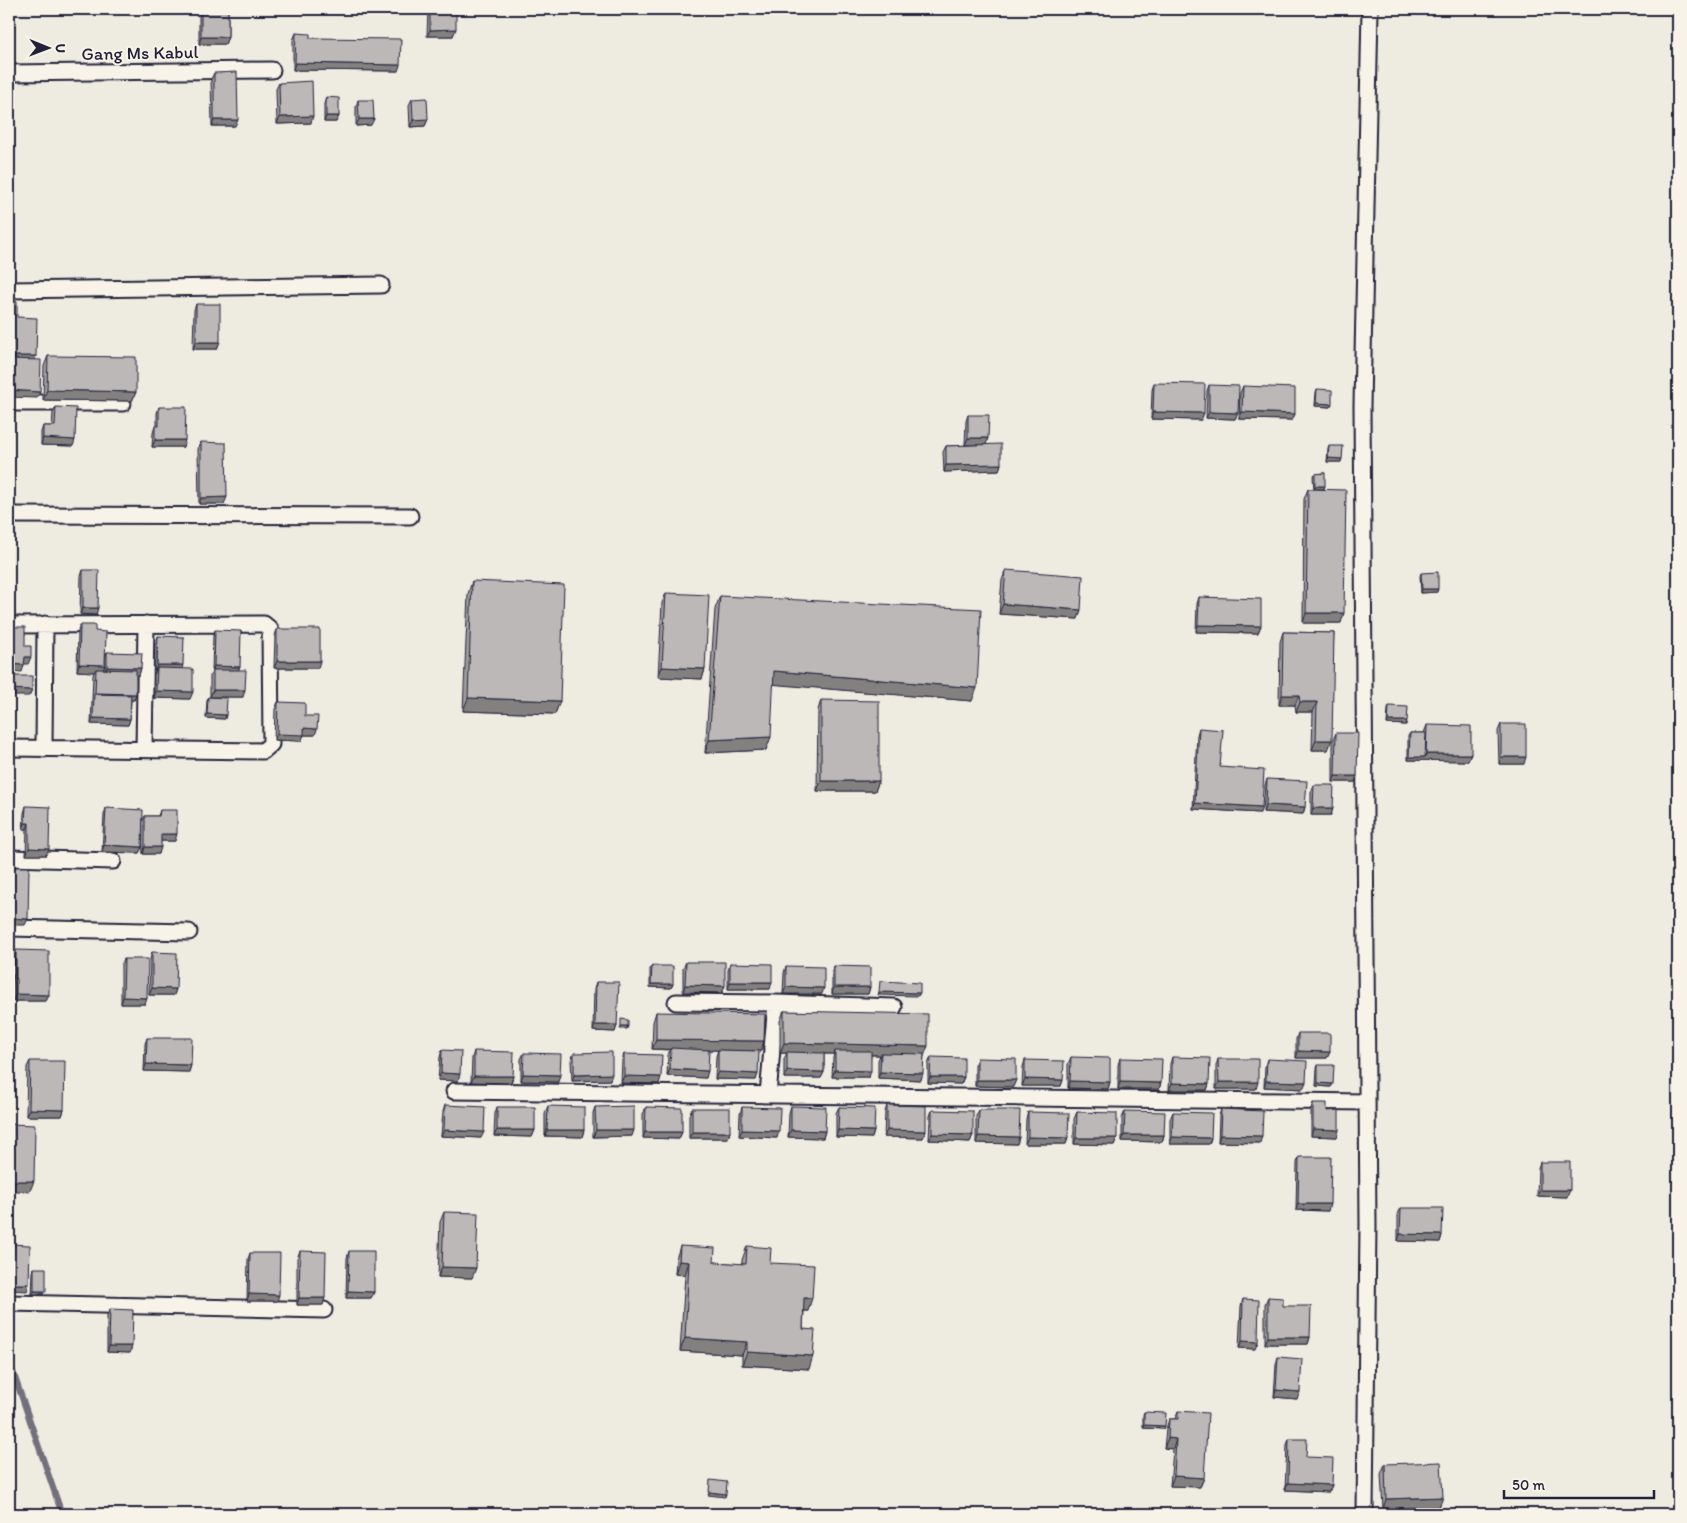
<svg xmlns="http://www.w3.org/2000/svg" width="1687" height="1523" font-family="Itim,sans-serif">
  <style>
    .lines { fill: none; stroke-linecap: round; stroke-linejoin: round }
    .stream { stroke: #716f7b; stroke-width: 6 }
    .street-casing { stroke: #22223b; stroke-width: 19 }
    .street { stroke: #f7f3e8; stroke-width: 15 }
    .wall { fill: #a19e9d; stroke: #22223b }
    .shaded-wall { fill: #838180; stroke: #22223b }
    .building { fill: #bbb8b7; stroke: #22223b }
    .labels { text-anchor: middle; stroke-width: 4; stroke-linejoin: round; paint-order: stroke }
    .street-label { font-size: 18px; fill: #22223b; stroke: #f7f3e8 }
  </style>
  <rect width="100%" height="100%" fill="#eeebe1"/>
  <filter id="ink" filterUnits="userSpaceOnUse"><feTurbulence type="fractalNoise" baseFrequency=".02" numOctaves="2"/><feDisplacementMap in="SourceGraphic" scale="10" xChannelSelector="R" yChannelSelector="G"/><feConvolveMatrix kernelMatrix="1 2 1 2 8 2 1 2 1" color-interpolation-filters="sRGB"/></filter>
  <g filter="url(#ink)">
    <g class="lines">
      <path class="stream" d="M9 1360 62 1514"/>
      <g class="street-casing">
        <path id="street" d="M9 73 272 70
          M9 290 381 285
          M9 403H123
          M9 515 410 516
          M9 625 264 624 270 629 271 744 263 751 9 748
          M44 749 45 624
          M144 749 146 624
          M9 858 113 861
          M9 928 189 932
          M676 1002 776 1003
          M454 1091 1367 1102
          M768 1095 776 1003 894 1007
          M9 1303 324 1310
          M1365 1514 1368 1225 1362 406 1370 9"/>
      </g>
      <use href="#street" class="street"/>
    </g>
    <path class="wall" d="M199 9H228V37L225 44H199Z
      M428 9H456L453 36H427Z
      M296 33 398 71 293 70V40Z
      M214 73 235 126H212L211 79Z
      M279 83 311 123 277 124 276 89Z
      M326 97 339 116 336 122H324V104Z
      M412 99 428 119 425 126 410 127 409 105Z
      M358 100 371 125 356 126V107Z
      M196 304 217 349H193L194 310Z
      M48 356 136 392 132 401 43 400 44 366Z
      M1154 383 1201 420 1151 419 1152 390Z
      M1209 385 1238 413 1235 419 1206 418 1207 391Z
      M1243 386 1295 414 1292 420 1239 419 1240 393Z
      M1317 389 1330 407 1315 406 1316 392Z
      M56 407 73 446 41 445V432L43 426H52L53 413Z
      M159 407 183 447H152L153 433 155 426H157V413Z
      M968 415 986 444 1001 464 999 470 944 472 943 452 946 446 973 445H965L966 421Z
      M201 442 224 504H199L198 449Z
      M1329 446 1341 462H1327L1328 449Z
      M1325 473 1314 489 1313 477 1315 474Z
      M1308 489 1341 623H1303L1304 499Z
      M83 570 96 615 80 614 81 576Z
      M1006 570 1078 619 999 614 1002 580Z
      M1421 573 1437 592 1421 593 1420 576Z
      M472 581 560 701 555 714 463 711 468 594Z
      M666 593 705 669 702 679 658 677 662 603Z
      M720 596 972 701 773 684 766 750 705 753 715 609Z
      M1199 597 1258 633 1196 632 1197 604Z
      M80 625 95 631 103 669H105V659L107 652 141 668 139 675H136V694L134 700H131L130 719 128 725 91 724 93 675 94 672 77 671 78 631Z
      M277 629 318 668H274L275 636Z
      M215 630 240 667 238 670 243 697H210V676L212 672 213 636Z
      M1283 632 1334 633 1328 750H1312L1313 712H1296L1295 705H1279L1280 642Z
      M158 636 182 669 190 699 154 698V675L156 671V643Z
      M208 697 225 719 206 718 207 700Z
      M821 700 879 781 875 791H817L818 710Z
      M278 702 305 716 315 735H304L301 741 274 740 275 709Z
      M1389 706 1406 725 1387 724 1388 709Z
      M1501 724 1524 764H1499L1498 731Z
      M1427 725 1471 754 1468 761 1408 760V736L1410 733H1424Z
      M1199 728 1220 767 1260 813 1193 809 1197 735Z
      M1336 733 1355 782H1333V740Z
      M1267 779 1305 807 1303 814 1263 812 1265 785Z
      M1314 785 1333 808 1331 815H1311V792Z
      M26 806 46 855H26L27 829H23L24 813Z
      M106 808 143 820 145 816H158L160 810 175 841H161L159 854H143L142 833V847L139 853 102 852 104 815Z
      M16 950 49 995 46 1001H13L14 957Z
      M152 952 176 989 174 995H149L150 959Z
      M124 959 147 998 145 1004H121V965Z
      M686 962 722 993 683 992V968Z
      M730 963 770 989H728V970Z
      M652 966 673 984 671 988 650 987V969Z
      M786 966 822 994H783L784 973Z
      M834 966 870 987 868 994H832V973Z
      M596 982 617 1025 615 1032 593 1031 594 988Z
      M784 1011 924 1056 921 1080 878 1078V1060L880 1055H871L869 1077H832L833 1058 834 1054H824V1072L821 1078H784V1059L787 1053H780V1021Z
      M656 1012 764 1041 761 1051H758L756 1080 715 1079 716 1056 718 1050H709L706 1078 667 1076 668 1055 670 1050 652 1049 653 1022Z
      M1298 1033 1330 1052 1327 1058H1296V1039Z
      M147 1038 191 1065 189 1072 144 1071 145 1044Z
      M442 1050 458 1081 438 1080 440 1057Z
      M474 1051 513 1076 511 1083 471 1082 472 1058Z
      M524 1053 558 1082 521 1081V1059Z
      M574 1053 610 1080 572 1081 571 1060Z
      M624 1054 659 1084 621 1083 622 1060Z
      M931 1057 964 1077 961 1084 928 1083V1064Z
      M1071 1057 1110 1082 1108 1089 1068 1088V1064Z
      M1172 1057 1209 1084 1207 1090H1169L1170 1064Z
      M977 1058 1013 1087 975 1086V1065Z
      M1120 1058 1161 1083 1159 1089H1118V1065Z
      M1218 1059 1256 1089H1216V1066Z
      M1267 1059 1303 1089 1264 1087 1265 1066Z
      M1025 1060 1063 1080 1061 1086H1022L1023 1067Z
      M30 1061 64 1110 62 1116H26L27 1067Z
      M1318 1065 1333 1084 1331 1087 1316 1086 1317 1068Z
      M1313 1103 1327 1111 1337 1137 1311 1136V1109Z
      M445 1105 481 1138 441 1136 443 1112Z
      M887 1105 926 1131 923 1138 884 1137 885 1112Z
      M548 1106 584 1130 582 1137 545 1136V1113Z
      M791 1106 825 1131 823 1138 788 1137 789 1113Z
      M497 1107 535 1130 532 1137 494 1136 495 1113Z
      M595 1107 632 1136 593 1137V1113Z
      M646 1107 682 1132 679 1139 643 1138V1114Z
      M742 1107 777 1138 739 1136 740 1114Z
      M839 1107 874 1131 872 1138 836 1137V1113Z
      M692 1108 730 1132 728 1138H689V1115Z
      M1221 1109 1260 1143 1218 1142 1219 1116Z
      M932 1110 973 1135 970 1142 929 1140 930 1116Z
      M979 1110 1019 1137 1017 1144 976 1143V1116Z
      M1125 1111 1164 1135 1162 1142 1122 1141V1118Z
      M1028 1112 1068 1138 1066 1144H1025L1026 1119Z
      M1077 1112 1117 1138 1114 1145 1074 1144V1119Z
      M1173 1112 1211 1138 1209 1144H1170V1119Z
      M1299 1157 1328 1211 1296 1210 1297 1163Z
      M1540 1162 1567 1197 1537 1196 1538 1168Z
      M1401 1208 1442 1235 1440 1242 1398 1241V1214Z
      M444 1212 472 1278 438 1277 440 1222Z
      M680 1246 714 1262 742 1264V1260L747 1246 770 1263 808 1311H804L803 1329 809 1369 742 1365V1355L680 1351 685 1275 675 1274 676 1259Z
      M300 1251 323 1305H297V1258Z
      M349 1251 374 1292 371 1298H346L347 1258Z
      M250 1253 277 1301H247L248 1259Z
      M34 1268 44 1294H32L33 1271Z
      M1268 1297 1283 1306 1310 1337 1308 1344H1265V1304Z
      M1243 1299 1255 1349 1239 1348 1241 1306Z
      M110 1309 130 1353 107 1352V1316Z
      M1278 1357 1297 1399 1274 1397 1276 1364Z
      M1178 1411 1204 1478 1200 1487 1170 1486 1173 1449 1164 1448 1166 1429 1169 1419H1175Z
      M1144 1412 1164 1429 1143 1428V1415Z
      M1289 1439 1332 1485 1329 1492 1285 1490 1287 1445Z
      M1385 1464 1443 1497 1439 1507 1383 1509 1381 1474Z"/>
    <path class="shaded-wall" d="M456 29 453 36H427L430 30Z
      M201 37H228L225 44H199Z
      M295 63 400 65 398 71 293 70Z
      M313 116 311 123 277 124 280 117Z
      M326 116H339L336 122H324Z
      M359 119H374L371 125 356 126Z
      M428 119 425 126 410 127 413 120Z
      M214 120H238L235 126H212Z
      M196 342H220L217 349H193Z
      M9 356H36L34 363H9Z
      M9 390 40 392 37 398 9 397Z
      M47 390 136 392 132 401 43 400Z
      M1316 403 1332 404 1330 407 1315 406Z
      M1153 412 1204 413 1201 420 1151 419Z
      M1209 412 1238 413 1235 419 1206 418Z
      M1242 412 1295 414 1292 420 1239 419Z
      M9 434H12L10 441H9Z
      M43 438 75 440 73 446 41 445Z
      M968 438H988L986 445H965Z
      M155 440H185L183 447H152Z
      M1328 458 1342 459 1341 462H1327Z
      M1001 464 999 470 944 472 946 465Z
      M1315 486H1325L1324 489H1314Z
      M227 497 224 504H199L201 498Z
      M1422 589H1438L1437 592 1421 593Z
      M1003 604 1081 610 1078 619 999 614Z
      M83 608H98L96 615 80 614Z
      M1306 613H1344L1341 623H1303Z
      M1198 625 1261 626 1258 633 1196 632Z
      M25 657H31L28 664H22Z
      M277 661H320L318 668H274Z
      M9 664 24 665 22 672 9 671Z
      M79 664 105 665 102 672 96 669 94 672 77 671Z
      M157 665H183L181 672 157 668 155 671Z
      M214 666 240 667 237 673 213 670 212 672Z
      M107 667 141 668 139 675 105 674Z
      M662 667 705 669 702 679 658 677Z
      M774 671 977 688 972 701 769 684Z
      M9 689 32 690 29 696H9Z
      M213 690H245L243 697H210Z
      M156 691 193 692 190 699 154 698Z
      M95 693 136 694 134 700H94Z
      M1282 695H1299L1295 705H1279Z
      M468 698 560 701 555 714 463 711Z
      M1300 702H1317L1313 712H1296Z
      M207 714 226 715 225 719 206 718Z
      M93 718 130 719 128 725 91 724Z
      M1388 721H1407L1406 725 1387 724Z
      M304 728 317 729 315 735H304L301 741 274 740 277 734Z
      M771 737 766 750 705 753 709 740Z
      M1316 740H1332L1328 750H1312Z
      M1426 754H1471L1468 761 1408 760 1409 757H1425Z
      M1501 757H1526L1524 764H1499Z
      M1335 776H1357L1355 782H1333Z
      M821 781H879L875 791H817Z
      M1195 803 1262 807 1260 813 1193 809Z
      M1266 805 1305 807 1303 814 1263 812Z
      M1313 808H1333L1331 815H1311Z
      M25 823H29L27 829H23Z
      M161 834H177L175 841H158Z
      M104 845 142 847 139 853 102 852Z
      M145 847H161L159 854H143Z
      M29 848 49 849 46 855H26Z
      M9 918 28 919 25 925H9Z
      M9 974H14L11 981H9Z
      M730 982H772L770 989H728Z
      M651 984H673L671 988 650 987Z
      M685 985 725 986 722 993 683 992Z
      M786 987 824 988 822 994H783Z
      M834 987H870L868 994H832Z
      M152 988 176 989 174 995H149Z
      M879 992 920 993 918 996 878 995Z
      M16 994 49 995 46 1001H13Z
      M123 997 147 998 145 1004H121Z
      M595 1025H617L615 1032 593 1031Z
      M621 1026H628L627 1029H620Z
      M656 1040 764 1041 761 1051 652 1049Z
      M784 1043 928 1046 924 1056 835 1054V1051L834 1054 780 1053Z
      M1298 1051 1330 1052 1327 1058H1296Z
      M146 1064 191 1065 189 1072 144 1071Z
      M670 1069 708 1071 706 1078 667 1076Z
      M835 1070 871 1071 869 1077H832Z
      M787 1071 824 1072 821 1078H784Z
      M718 1072 758 1074 756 1080 715 1079Z
      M880 1072 923 1073 921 1080 878 1078Z
      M441 1073 460 1074 458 1081 438 1080Z
      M523 1074 560 1075 558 1082 521 1081Z
      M612 1074 610 1080 572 1081 574 1075Z
      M474 1076H513L511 1083 471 1082Z
      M624 1076 661 1077 659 1084 621 1083Z
      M930 1077H964L961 1084 928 1083Z
      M1025 1079 1063 1080 1061 1086H1022Z
      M977 1080H1016L1013 1087 975 1086Z
      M1070 1081 1110 1082 1108 1089 1068 1088Z
      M1266 1081 1306 1082 1303 1089 1264 1087Z
      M1120 1082 1161 1083 1159 1089H1118Z
      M1219 1082H1258L1256 1089H1216Z
      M1172 1083 1209 1084 1207 1090H1169Z
      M1318 1083 1333 1084 1331 1087 1316 1086Z
      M29 1109 64 1110 62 1116H26Z
      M1313 1129 1339 1130 1337 1137 1311 1136Z
      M444 1130 484 1132 481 1138 441 1136Z
      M497 1130H535L532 1137 494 1136Z
      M547 1130H584L582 1137 545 1136Z
      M596 1130H634L632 1136 593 1137Z
      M742 1130 779 1131 777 1138 739 1136Z
      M791 1130 825 1131 823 1138 788 1137Z
      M838 1130 874 1131 872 1138 836 1137Z
      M887 1130 926 1131 923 1138 884 1137Z
      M645 1132H682L679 1139 643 1138Z
      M692 1132H730L728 1138H689Z
      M932 1134 973 1135 970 1142 929 1140Z
      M1124 1135H1164L1162 1142 1122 1141Z
      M1220 1135 1262 1136 1260 1143 1218 1142Z
      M978 1136 1019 1137 1017 1144 976 1143Z
      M1028 1137 1068 1138 1066 1144H1025Z
      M1172 1137 1211 1138 1209 1144H1170Z
      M1076 1138H1117L1114 1145 1074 1144Z
      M9 1181H34L30 1191H9Z
      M1540 1190H1570L1567 1197 1537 1196Z
      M1298 1204H1330L1328 1211 1296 1210Z
      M1400 1234 1442 1235 1440 1242 1398 1241Z
      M679 1261 689 1262 685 1275 675 1274Z
      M442 1267 476 1268 472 1278 438 1277Z
      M9 1284H29L27 1291 9 1290Z
      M34 1291H46L44 1294H32Z
      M348 1291 374 1292 371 1298H346Z
      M249 1294 279 1295 277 1301H247Z
      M299 1298H325L323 1305H297Z
      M804 1298H812L808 1311H800Z
      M1268 1337H1310L1308 1344H1265Z
      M685 1338 747 1342 742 1355 680 1351Z
      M1242 1341 1258 1342 1255 1349 1239 1348Z
      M109 1346H132L130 1353 107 1352Z
      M747 1352 813 1356 809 1369 742 1365Z
      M1276 1390 1300 1392 1297 1399 1274 1397Z
      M1144 1425 1165 1426 1164 1429 1143 1428Z
      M9 1437H11L9 1444Z
      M1168 1438 1176 1439 1173 1449 1164 1448Z
      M1174 1476 1204 1478 1200 1487 1170 1486Z
      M1288 1483 1332 1485 1329 1492 1285 1490Z
      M709 1492 726 1494 725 1497 708 1495Z
      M1443 1497 1439 1507 1383 1509 1386 1499Z"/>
    <path class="building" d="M201 9H228V37H201Z
      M430 9H456V29L430 30Z
      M296 33 310 34V38L401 39 400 65 295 63Z
      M237 72 238 120H214V73Z
      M312 81 313 116 280 117 279 83Z
      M326 97 339 98V116H326Z
      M427 98 428 119 413 120 412 99Z
      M358 100H373L374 119H359Z
      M9 301H17V317L37 318 36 356H9Z
      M196 304H220V342H196Z
      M48 356 136 357V392L47 390Z
      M9 359 41 360 40 392 9 390Z
      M1154 383 1205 384 1204 413 1153 412Z
      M1209 385 1239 386 1238 413 1209 412Z
      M1243 386 1295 388V414L1242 412Z
      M1317 389 1332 390V404L1316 403Z
      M9 407H12V434H9Z
      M56 407 76 408 75 440 43 438V426H55Z
      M159 407H186L185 440H155V426H159Z
      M968 415H989L988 438H968Z
      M201 442 226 443 227 497 201 498Z
      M1001 444V464L946 465V446Z
      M1329 446H1343L1342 459 1328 458Z
      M1325 473V486H1315V474Z
      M1308 489 1346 490 1344 613H1306Z
      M83 570H99L98 608H83Z
      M1006 570 1083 576 1081 610 1003 604Z
      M1438 572V589H1422L1421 573Z
      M472 581 564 585 560 701 468 698Z
      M666 593 709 595 705 669 662 667Z
      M720 596 981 609 977 688 774 671 771 737 709 740Z
      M1199 597 1261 599V626L1198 625Z
      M80 625H95V631L106 632 105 665 79 664Z
      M12 627H25V646H31V657H25L24 665 9 664V630H12Z
      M277 629H320V661H277Z
      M215 630 241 631 240 667 214 666Z
      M1283 632 1334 633 1332 740H1316L1317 702H1300L1299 695H1282Z
      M158 636 184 637 183 665H157Z
      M107 652 142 653 141 668 107 667Z
      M157 668 193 669V692L156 691Z
      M96 669 136 670V694L95 693Z
      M213 670H246L245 690H213Z
      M9 676H32V690L9 689Z
      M94 694 131 695 130 719 93 718Z
      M208 697 227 698 226 715 207 714Z
      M821 700 879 701V781H821Z
      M278 702 305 703V716H318L317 729 304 728V735L277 734Z
      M1389 706 1408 707 1407 721H1388Z
      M1501 724H1526V757H1501Z
      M1427 725 1471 726V754H1426Z
      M1199 728 1223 730 1220 767 1264 770 1262 807 1195 803Z
      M1336 733H1358L1357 776H1335Z
      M1410 733H1426L1425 757H1409Z
      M1267 779 1307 781 1305 807 1266 805Z
      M1314 785H1334L1333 808H1313Z
      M26 806 50 807 49 849 29 848V823H25Z
      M106 808 143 810 142 847 104 845Z
      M160 810H177V834H161V847H145V816H159Z
      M9 867H29L28 919 9 918Z
      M9 941H14V974H9Z
      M16 950 49 951V995L16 994Z
      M152 952 177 953 176 989 152 988Z
      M124 959H148L147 998 123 997Z
      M686 962H725V986L685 985Z
      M730 963 772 964V982H730Z
      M652 966H673V984H651Z
      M786 966 824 967V988L786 987Z
      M834 966 870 967V987H834Z
      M880 981 920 983V993L879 992Z
      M596 982H619L617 1025H595Z
      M784 1011 928 1014V1046L784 1043Z
      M656 1012 765 1014 764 1041 656 1040Z
      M621 1019 628 1020V1026H621Z
      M1298 1033H1330V1052L1298 1051Z
      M147 1038H192L191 1065 146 1064Z
      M671 1048 709 1050 708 1071 670 1069Z
      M442 1050 461 1051 460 1074 441 1073Z
      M718 1050 759 1051 758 1074 718 1072Z
      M474 1051 514 1052 513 1076H474Z
      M835 1051H871V1071L835 1070Z
      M612 1052V1074L574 1075V1053Z
      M787 1052 824 1053V1072L787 1071Z
      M524 1053 561 1054 560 1075 523 1074Z
      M881 1053 924 1054 923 1073 880 1072Z
      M624 1054 662 1055 661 1077 624 1076Z
      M931 1057 964 1058V1077H930Z
      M1071 1057 1110 1058V1082L1070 1081Z
      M1172 1057 1210 1058 1209 1084 1172 1083Z
      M977 1058 1016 1059V1080H977Z
      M1120 1058 1162 1059 1161 1083 1120 1082Z
      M1218 1059H1258V1082H1219Z
      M1267 1059 1307 1061 1306 1082 1266 1081Z
      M1025 1060 1064 1061 1063 1080 1025 1079Z
      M30 1061H65L64 1110 29 1109Z
      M1318 1065H1334L1333 1084 1318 1083Z
      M1313 1103H1327V1111L1339 1110V1130L1313 1129Z
      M445 1105 485 1107 484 1132 444 1130Z
      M887 1105 926 1106V1131L887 1130Z
      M548 1106 584 1107V1130H547Z
      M634 1106V1130H596L595 1107Z
      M791 1106 826 1107 825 1131 791 1130Z
      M497 1107H535V1130H497Z
      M646 1107 682 1108V1132H645Z
      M742 1107 780 1108 779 1131 742 1130Z
      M839 1107 875 1108 874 1131 838 1130Z
      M692 1108H730V1132H692Z
      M1221 1109 1263 1111 1262 1136 1220 1135Z
      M932 1110 973 1111V1135L932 1134Z
      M979 1110H1020L1019 1137 978 1136Z
      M1125 1111 1165 1112 1164 1135H1124Z
      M1028 1112 1069 1113 1068 1138 1028 1137Z
      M1077 1112 1117 1113V1138H1076Z
      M1173 1112 1212 1113 1211 1138 1172 1137Z
      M9 1124 35 1125 34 1181H9Z
      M1299 1157H1331L1330 1204H1298Z
      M1540 1162H1570V1190H1540Z
      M1401 1208H1443L1442 1235 1400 1234Z
      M444 1212 478 1213 476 1268 442 1267Z
      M9 1244 30 1245 29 1284H9Z
      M680 1246 715 1248 714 1262 746 1264 747 1246 771 1248 770 1263 814 1265 812 1298H804L803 1329 815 1330 813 1356 747 1352V1342L685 1338 689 1262 679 1261Z
      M300 1251 326 1252 325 1298H299Z
      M349 1251H374V1292L348 1291Z
      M250 1253H280L279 1295 249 1294Z
      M34 1268H46V1291H34Z
      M1268 1297 1283 1298V1306H1311L1310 1337H1268Z
      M1243 1299 1259 1300 1258 1342 1242 1341Z
      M110 1309 133 1310 132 1346H109Z
      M1278 1357 1302 1359 1300 1392 1276 1390Z
      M9 1403H12L11 1437H9Z
      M1178 1411 1208 1413 1204 1478 1174 1476 1176 1439 1168 1438 1169 1419H1178Z
      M1144 1412 1166 1413 1165 1426 1144 1425Z
      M1289 1439H1307L1306 1457 1333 1458 1332 1485 1288 1483Z
      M1441 1462 1443 1497 1386 1499 1385 1464Z
      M710 1480 727 1482 726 1494 709 1492Z"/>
  </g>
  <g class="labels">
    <g class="street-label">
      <text transform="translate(140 53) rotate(-1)" y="6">Gang Ms Kabul</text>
    </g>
  </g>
  <rect width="1687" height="1523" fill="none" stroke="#f7f3e8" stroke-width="30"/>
  <rect x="15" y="15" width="1657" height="1493" fill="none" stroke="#22223b" stroke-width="2" filter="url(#ink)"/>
  <g transform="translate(48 48) rotate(91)" stroke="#f7f3e8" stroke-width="4" paint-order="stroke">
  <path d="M0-4L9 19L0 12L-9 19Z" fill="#22223b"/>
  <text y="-8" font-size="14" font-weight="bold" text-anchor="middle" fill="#22223b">U</text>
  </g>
  <path d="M1504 1490v8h150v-8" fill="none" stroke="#22223b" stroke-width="2.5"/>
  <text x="1512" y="1490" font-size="15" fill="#22223b" stroke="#f7f3e8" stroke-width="4" paint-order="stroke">50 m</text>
</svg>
